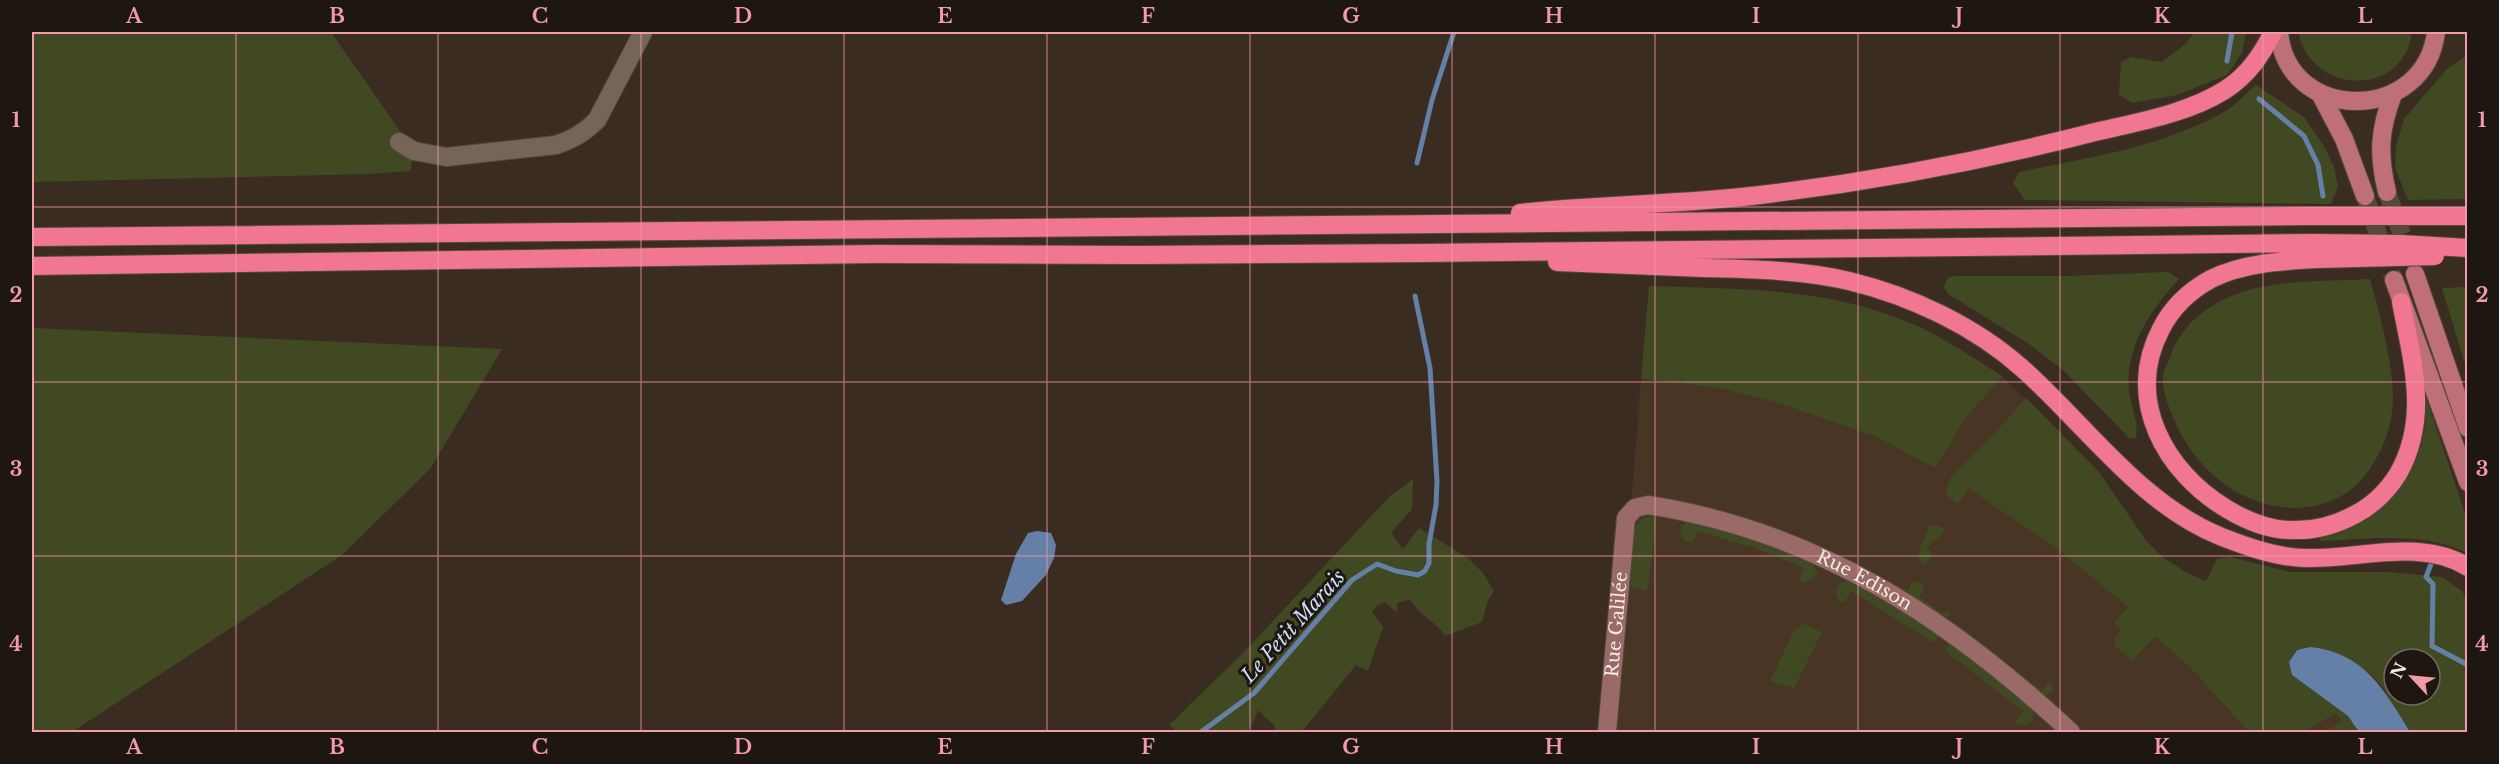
<svg xmlns="http://www.w3.org/2000/svg" width="2499" height="764" font-family="'Libre Baskerville',serif">
  <style>
    .built { fill: #483523 }
    .green { fill: #404922; fill-rule: evenodd }
    .water { fill: #6580a7 }
    .lines { fill: none; stroke-linecap: round; stroke-linejoin: round }
    .stream { stroke: #6580a7; stroke-width: 5 }
    .primary-tunnel { stroke: #56493d; stroke-width: 18; stroke-dasharray: 18 9; stroke-linecap: butt }
    .street-casing { stroke: #54493e; stroke-width: 20 }
    .secondary-casing { stroke: #54493e; stroke-width: 20 }
    .primary-casing { stroke: #54493e; stroke-width: 20 }
    .highway-casing { stroke: #54493e; stroke-width: 20 }
    .street { stroke: #756557; stroke-width: 18 }
    .secondary { stroke: #9a6a68; stroke-width: 18 }
    .primary { stroke: #bf6f7a; stroke-width: 18 }
    .highway { stroke: #f07691; stroke-width: 18 }
    .highway-bridge-casing { stroke: #54493e; stroke-width: 20; stroke-linecap: butt }
    .highway-bridge { stroke: #f07691; stroke-width: 18 }
    .grid { fill: none; stroke: #f39aa9; stroke-width: 1.5; stroke-opacity: 0.55 }
    .labels { text-anchor: middle; stroke-width: 6; stroke-linejoin: round; paint-order: stroke }
    .street-label { font-size: 18px; fill: #f6ece4; stroke: #1d1611 }
    .water-label { font-size: 20px; font-style: italic; fill: #cddff8; stroke: #1d1611 }
    .neatline { fill: none; stroke: #f39aa9; stroke-width: 2 }
    .grid-label { font-size: 20px; text-anchor: middle; font-weight: bold; fill: #f39aa9 }
  </style>
  <rect width="100%" height="100%" fill="#3a2c20"/>
  <path class="built" d="M2003 377 2099 472 2147 542 2164 558 2187 573 2394 659V695H2430L2468 703 2467 732H1605L1632 492 1641 379 1719 388 1778 403 1876 437 1935 468 1968 415Z"/>
  <path class="green" d="M32 32H331L414 151 410 171 369 174 32 182Z
    M2195 32H2246L2242 53 2227 75 2177 95 2133 103 2119 95 2121 62 2132 57 2162 62 2184 45Z
    M2298 32H2412C2404 98 2312 96 2298 32Z
    M2467 55V199L2408 200 2395 168 2396 146 2404 119 2447 69Z
    M2256 85 2304 117 2324 146 2334 167 2338 187 2331 204 2025 200 2013 183 2019 172C2087 158 2162 147 2224 112 2235 106 2245 94 2256 85Z
    M2168 272 2179 279C2150 311 2125 346 2129 392 2131 407 2139 422 2136 438H2129L2063 370 2029 344 1948 294 1944 287 1948 277 1957 276H2067Z
    M2370 279C2380 315 2393 363 2393 399 2393 422 2385 444 2373 464 2342 517 2275 519 2227 486 2204 470 2184 445 2174 419 2168 406 2162 391 2163 375 2164 369 2169 361 2171 354 2181 328 2201 310 2227 298 2270 278 2324 282 2370 279Z
    M1649 286C1737 289 1820 287 1903 320 1939 334 1971 356 2003 377L1968 415 1935 468 1876 437 1778 403 1719 388 1641 379Z
    M2467 287H2468L2467 371 2442 288Z
    M32 328 502 349 430 469 342 555 72 732H32Z
    M2424 395 2426 397 2467 519V553C2422 531 2370 539 2321 541L2319 538C2328 535 2338 534 2346 530 2384 515 2414 477 2423 437 2427 423 2425 409 2424 395Z
    M2026 398 2099 472 2147 542 2164 558 2187 573 2206 581 2217 559 2230 557 2290 572H2389L2442 577 2462 591 2467 600V732H2410L2383 687 2371 674 2310 647 2296 650 2289 662 2292 675 2348 716 2359 732H2324L2342 722 2336 713 2304 732H2249L2189 666 2155 636 2132 661 2114 645 2115 638 2121 630 2114 623 2128 607 2059 550 1968 488 1958 504 1948 497 1946 490 1951 477 1991 437ZM2394 659H2430V695H2394Z
    M1413 479 1412 509 1391 533 1403 549 1419 528 1468 558 1483 573 1494 591 1488 600 1482 622 1445 636C1435 621 1430 622 1419 611 1415 607 1414 603 1409 600L1397 603V613L1385 602 1376 606 1372 612 1383 627 1368 671 1356 665 1304 729 1295 732H1275V726L1258 710 1252 726 1245 732H1178L1169 725 1242 654 1389 497Z
    M1652 516 1657 521 1647 591 1632 587 1629 581 1634 530 1640 520Z
    M1689 521 1757 540 1813 564 1817 572 1814 579 1804 583 1799 581 1804 568 1755 548 1697 531 1693 543 1684 541 1680 533 1682 526Z
    M1934 524 1945 529 1938 541 1933 539 1928 549 1933 553 1926 565 1919 561V551L1929 526Z
    M1847 580 1885 601 1939 636 1934 643 1851 591 1844 603 1838 600 1835 592 1838 585Z
    M1918 581 1925 586 1919 596 1939 611 1945 613 1948 610 1951 612 1948 617 1938 614 1909 594 1908 590 1911 583Z
    M1802 623 1822 632 1794 688 1770 681 1795 628 1798 629Z
    M1961 627 2042 691 2050 681 2053 686V692L2044 696 1959 629Z
    M1950 643 2031 706 2034 714 2031 722 2023 726 2014 723 2023 711 1945 651Z"/>
  <path class="water" d="M1037 531 1051 533 1056 545 1054 558 1046 575 1022 601 1006 605 1001 600 1016 554 1028 533Z
    M2310 647C2364 652 2385 691 2410 732H2359L2348 716 2292 675 2289 662 2297 650Z"/>
  <g class="lines">
    <path class="stream" d="M2227 61 2232 32
      M2259 99 2304 136 2318 165 2323 196
      M1417 163 1432 100 1454 32
      M2431 564 2426 577 2433 584 2432 646 2468 665
      M1201 732 1254 693 1352 580 1377 564 1396 571 1418 575 1425 571 1429 563V544L1436 505 1437 481 1430 368 1415 296"/>
    <path class="primary-tunnel" d="M2387 192 2410 258
      M2365 196 2394 280"/>
    <g class="street-casing">
      <path id="street" d="M399 142 414 151 446 157 556 145C573 139 584 133 597 120L643 32"/>
    </g>
    <g class="secondary-casing">
      <g id="secondary">
        <path id="s1" d="M1607 732 1626 518 1635 508 1648 505C1817 531 1948 618 2071 732"/>
      </g>
    </g>
    <g class="primary-casing">
      <path id="primary" d="M2279 32C2287 124 2425 124 2436 32
        M2320 93 2344 139 2365 196
        M2387 192C2378 154 2379 131 2393 94
        M2415 274 2468 428
        M2394 280 2468 482"/>
    </g>
    <g class="highway-casing">
      <path id="highway" d="M1520 213C1600 204 1680 205 1760 195 1868 182 1981 161 2087 134 2132 123 2185 115 2225 90 2248 75 2261 56 2273 32
        M32 237 2308 216
        M2317 259C2282 261 2243 263 2211 279 2189 291 2172 307 2161 329 2124 399 2165 472 2227 509 2247 521 2268 530 2291 530 2314 531 2336 525 2356 514 2373 505 2388 490 2398 474 2430 418 2412 361 2401 302
        M1557 262C1606 264 1655 266 1703 268 1751 269 1802 270 1849 281 1911 296 1975 326 2023 369 2086 425 2141 505 2222 537 2248 547 2275 557 2304 558 2357 560 2420 537 2468 567
        M32 266 875 254 1138 255 1423 253 2314 243"/>
    </g>
    <use href="#street" class="street"/>
    <use href="#secondary" class="secondary"/>
    <use href="#primary" class="primary"/>
    <use href="#highway" class="highway"/>
    <g class="highway-bridge-casing">
      <path id="highway-bridge" d="M2308 216H2468
        M2314 243 2401 244 2468 248
        M2317 259 2435 256"/>
    </g>
    <use href="#highway-bridge" class="highway-bridge"/>
  </g>
  <path class="grid" d="M236 32V732M438 32V732M641 32V732M844 32V732M1047 32V732M1250 32V732M1452 32V732M1655 32V732M1858 32V732M2060 32V732M2263 32V732M32 207H2468M32 382H2468M32 556H2468"/>
  <g class="labels">
    <g class="street-label">
      <text dy="6" stroke="none"><textPath href="#s1" startOffset="472">Rue Edison</textPath></text>
      <text dy="6" stroke="none"><textPath href="#s1" startOffset="108">Rue Galilée</textPath></text>
    </g>
    <g class="water-label">
      <text transform="translate(1293 626) rotate(-48)" y="7">Le Petit Marais</text>
    </g>
  </g>
  <rect width="2499" height="764" fill="none" stroke="#1d1611" stroke-width="66"/>
  <g transform="translate(2412 677) rotate(296)"><circle r="28" fill="#1d1611" stroke="#746c65" stroke-width="1.5"/>
  <path d="M0-4.5L10 22L0 15L-10 22Z" fill="#f39aa9"/>
  <text y="-9" font-size="16" font-weight="bold" text-anchor="middle" fill="#f6ece4">N</text>
  </g>
  <rect x="33" y="33" width="2433" height="698" class="neatline"/>
  <g class="grid-label">
    <text x="134" y="23">A</text>
    <text x="337" y="23">B</text>
    <text x="540" y="23">C</text>
    <text x="743" y="23">D</text>
    <text x="945" y="23">E</text>
    <text x="1148" y="23">F</text>
    <text x="1351" y="23">G</text>
    <text x="1554" y="23">H</text>
    <text x="1756" y="23">I</text>
    <text x="1959" y="23">J</text>
    <text x="2162" y="23">K</text>
    <text x="2365" y="23">L</text>
    <text x="16" y="127">1</text>
    <text x="2482" y="127">1</text>
    <text x="16" y="302">2</text>
    <text x="2482" y="302">2</text>
    <text x="16" y="476">3</text>
    <text x="2482" y="476">3</text>
    <text x="16" y="651">4</text>
    <text x="2482" y="651">4</text>
    <text x="134" y="754">A</text>
    <text x="337" y="754">B</text>
    <text x="540" y="754">C</text>
    <text x="743" y="754">D</text>
    <text x="945" y="754">E</text>
    <text x="1148" y="754">F</text>
    <text x="1351" y="754">G</text>
    <text x="1554" y="754">H</text>
    <text x="1756" y="754">I</text>
    <text x="1959" y="754">J</text>
    <text x="2162" y="754">K</text>
    <text x="2365" y="754">L</text>
  </g>
</svg>
